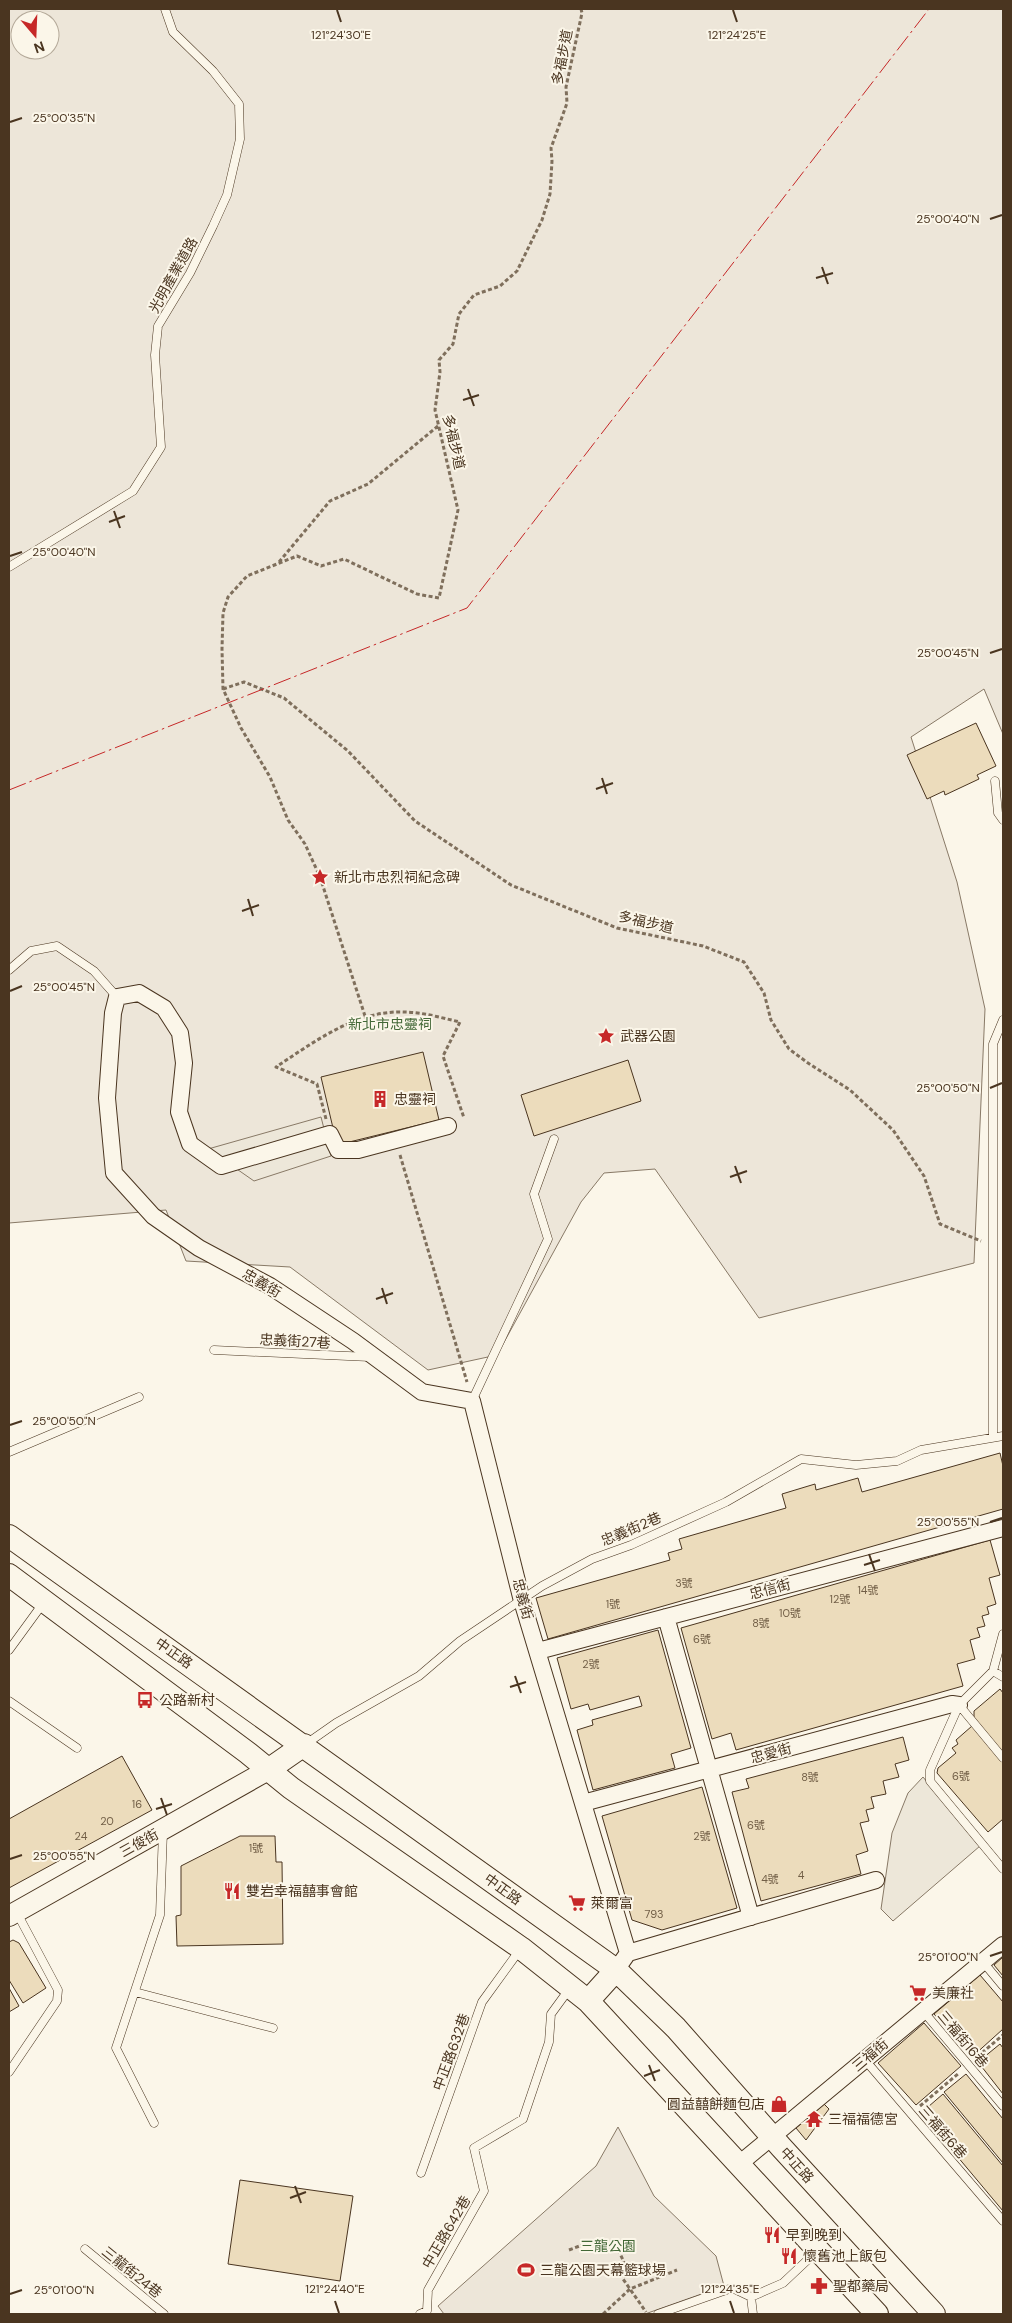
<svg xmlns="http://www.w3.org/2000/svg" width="1012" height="2323" font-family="'DM Sans','Noto Sans TC',sans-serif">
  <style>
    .green { fill: #ede6d9; stroke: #887966; fill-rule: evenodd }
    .parking { fill: #ede7d9; stroke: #887966 }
    .building { fill: #ecdcbc; stroke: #4a3520 }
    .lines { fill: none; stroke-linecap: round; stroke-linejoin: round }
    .service-casing { stroke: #4a3520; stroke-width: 9 }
    .minor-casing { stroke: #4a3520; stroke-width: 18 }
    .tertiary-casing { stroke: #4a3520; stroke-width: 22 }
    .secondary-casing { stroke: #4a3520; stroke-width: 24 }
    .path { stroke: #7f6f5c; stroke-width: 3; stroke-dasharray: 4 2.5; stroke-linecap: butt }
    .service { stroke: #fbf6e9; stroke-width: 8 }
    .minor { stroke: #fbf6e9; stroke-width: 16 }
    .tertiary { stroke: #fbf6e9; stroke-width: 20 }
    .secondary { stroke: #fbf6e9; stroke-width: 22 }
    .power { stroke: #c62828; stroke-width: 1; stroke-dasharray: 18 4 2.5 4; stroke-linecap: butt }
    .ticks { fill: none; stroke: #4a3520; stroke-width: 2 }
    .labels { text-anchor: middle; stroke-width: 4; stroke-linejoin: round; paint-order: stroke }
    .number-label { font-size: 11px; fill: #725f47 }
    .street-label { font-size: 14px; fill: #4a3520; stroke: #fbf6e9 }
    .poi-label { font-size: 14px; fill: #4a3520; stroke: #fbf6e9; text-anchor: start }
    .park-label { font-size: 14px; fill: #436837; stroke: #fbf6e9 }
    .ticks-label { font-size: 12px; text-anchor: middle; fill: #4a3520; stroke: #fbf6e9; stroke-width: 4; stroke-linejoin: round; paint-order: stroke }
  </style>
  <rect width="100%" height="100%" fill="#fbf6e9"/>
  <path class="green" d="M9 9H1003V734L984 689 911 737 957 882 985 1009 974 1263 759 1318 655 1169 604 1173 581 1202 497 1355 428 1370 290 1267 186 1261 166 1210 9 1223ZM20 20H50V50H20Z
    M618 2127 654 2196 716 2256 724 2286 645 2314H444L438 2306 596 2166Z"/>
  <path class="parking" d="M321 1117 331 1156 254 1181 208 1149Z
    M923 1777 980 1846 893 1921 881 1909 892 1833 908 1793Z"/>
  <path class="building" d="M976 723 996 766 977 775 979 779 945 795 944 791 927 799 907 755Z
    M423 1052 439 1120 337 1145 321 1077Z
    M628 1060 641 1101 534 1136 521 1095Z
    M1000 1453 1003 1466V1509L548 1639 536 1598 670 1560 668 1553 682 1549 679 1539 786 1508 782 1494 815 1484 816 1490 858 1478 862 1492Z
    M990 1540 1000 1575 989 1578 996 1604 987 1607 989 1614 982 1616 985 1626 977 1628 980 1637 970 1640 975 1659 957 1664 963 1686 736 1750 731 1733 712 1739 681 1628Z
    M658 1630 691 1748 671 1754 675 1768 593 1790 577 1730 593 1725 592 1720 642 1706 639 1696 590 1710 588 1704 571 1709 557 1658Z
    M1000 1689 1003 1693V1753L974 1718V1711Z
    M972 1726 1003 1763V1819L988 1832 937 1773 938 1768 956 1753 952 1748 958 1744 956 1740Z
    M903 1737 909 1760 895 1764 899 1777 883 1781 886 1794 871 1797 874 1808 866 1810 869 1821 860 1823 868 1851 856 1855 861 1874 761 1901 732 1792 749 1788 746 1779Z
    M122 1756 152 1810 9 1888V1819Z
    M702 1787 737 1908 662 1930 632 1920 602 1816Z
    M240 1836H275L276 1862H282L283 1944 177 1946 176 1916 181 1915V1866Z
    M13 1940 19 1943 46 1988 23 2003 9 1980V1942Z
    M1003 1957V1976L994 1965Z
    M980 1975 1003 2002V2029L972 2057 934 2014Z
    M9 1988 19 2006 9 2012Z
    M924 2023 961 2066 916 2105 878 2063Z
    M1000 2044 1003 2048V2094L978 2062Z
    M966 2074 1003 2119V2163L944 2092Z
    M943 2094 1003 2166V2211L921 2113Z
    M824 2104 829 2109 806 2140 796 2128Z
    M240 2180 353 2196 340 2281 228 2264Z"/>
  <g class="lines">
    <g class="service-casing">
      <path id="service" d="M9 567 133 491 161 447 155 355 158 326 190 273 213 226 227 195 240 139 239 104 213 71 173 32 165 9
        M995 781 998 813 1003 820
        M9 970 31 951 57 946 94 971 117 997
        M214 1350 370 1357
        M472 1401 548 1239 534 1194 554 1139
        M993 1437V1044L1003 1020
        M9 1452 139 1397
        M1003 1634 993 1671 959 1705 930 1770V1781L1003 1869
        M9 1650 44 1602
        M993 1671 1003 1677
        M9 1701 77 1748
        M959 1705 1003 1758
        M306 1744 336 1723 419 1676 460 1641 542 1586 592 1559 631 1545 726 1502 801 1459 856 1465 897 1461 921 1450 1003 1436
        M983 1962 1003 1986
        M135 1992 273 2028
        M923 2011 1003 2106
        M865 2060 1003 2221
        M9 2072 57 2001 58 1990 17 1913
        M154 2123 116 2048 160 1915 163 1831
        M421 2173 482 2002 519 1951
        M85 2249 164 2314
        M751 2297 753 2314
        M420 2314 427 2311 428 2290 484 2191 474 2148 523 2119 549 2042 551 2014 570 1988
        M658 2314 732 2288 751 2297 783 2283 817 2251"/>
    </g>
    <g class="minor-casing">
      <path id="minor" d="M448 1126 358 1150H338L330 1134 221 1166 190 1144 179 1112 184 1063 180 1033 164 1008 139 993 117 997 113 1013 107 1098 114 1173 153 1216 199 1248 270 1286 353 1341 422 1392 472 1401 522 1601 628 1953 616 1970
        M666 1617 751 1917
        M538 1651 1003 1528
        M583 1803 952 1704 959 1705
        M628 1953 876 1880
        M738 2165 1003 1945"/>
    </g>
    <g class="tertiary-casing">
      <path id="tertiary" d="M9 1916 268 1770"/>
    </g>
    <g class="secondary-casing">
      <path id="secondary" d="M9 1536 616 1970 676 2028 781 2147 934 2314
        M9 1575 248 1753 291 1788 521 1948 588 2001 877 2314
        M268 1770 304 1745
        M588 2001 616 1970"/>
    </g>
    <path class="path" d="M279 562 330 501 368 484 438 426
      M223 689 244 682 284 698 348 751 415 821 511 885 617 928 703 946 744 962 764 993 771 1020 789 1049 808 1063 850 1090 893 1130 924 1176 940 1224 981 1241
      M365 1016 320 877 305 844 288 820 270 777 241 728 223 689 222 649 223 613 228 597 247 576 297 556 321 566 344 559 417 594 439 598 458 510 435 410 440 372 439 360 453 344 459 314 474 295 500 286 517 271 542 220 550 194 552 161 551 148 567 103 566 87 582 13 581 9
      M326 1119 317 1084 276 1067C314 1042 356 1010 404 1012 422 1012 442 1018 460 1022L443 1056 464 1118
      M400 1155 467 1382
      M977 2057 1003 2035
      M920 2106 959 2073
      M569 2250 590 2242 618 2249 627 2269 623 2279 646 2312
      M603 2314 630 2289 677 2270"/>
    <use href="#service" class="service"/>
    <use href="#minor" class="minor"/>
    <use href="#tertiary" class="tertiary"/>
    <use href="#secondary" class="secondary"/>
    <path class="power" d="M9 790 467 608 929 9"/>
  </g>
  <path class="ticks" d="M337 10 341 22M733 10 737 22M10 122 22 118M990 219 1002 215M822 267 828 284M816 278 833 273M468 389 474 406M463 400 479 395M114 511 120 528M109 522 125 516M10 556 22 552M990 653 1002 649M602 778 607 794M596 789 613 783M248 899 253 916M242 911 259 905M10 991 22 986M990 1088 1002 1083M735 1166 741 1183M730 1177 747 1171M382 1288 387 1304M376 1299 393 1293M10 1425 22 1421M990 1522 1002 1518M869 1554 875 1571M864 1565 880 1560M515 1676 521 1693M510 1687 526 1682M161 1798 167 1815M156 1809 172 1804M10 1859 22 1855M990 1956 1002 1952M649 2065 655 2081M644 2076 660 2070M295 2186 301 2203M290 2198 306 2192M10 2294 22 2290M335 2301 339 2313M730 2301 734 2313"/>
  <defs>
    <g id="sight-bare" transform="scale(1.35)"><path d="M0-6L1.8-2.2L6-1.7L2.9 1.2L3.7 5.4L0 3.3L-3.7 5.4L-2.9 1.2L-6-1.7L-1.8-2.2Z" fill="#c62828" stroke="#fbf6e9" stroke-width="2.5" paint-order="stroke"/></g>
    <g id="building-bare" transform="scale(1.35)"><path d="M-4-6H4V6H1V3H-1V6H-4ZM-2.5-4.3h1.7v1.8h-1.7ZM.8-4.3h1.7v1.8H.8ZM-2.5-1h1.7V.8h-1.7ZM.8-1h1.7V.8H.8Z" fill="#c62828" stroke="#fbf6e9" stroke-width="2.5" paint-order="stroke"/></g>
    <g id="bus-bare" transform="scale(1.35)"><path d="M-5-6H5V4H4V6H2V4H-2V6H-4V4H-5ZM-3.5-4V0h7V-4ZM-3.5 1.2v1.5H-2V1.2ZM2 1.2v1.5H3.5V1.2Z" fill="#c62828" stroke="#fbf6e9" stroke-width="2.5" paint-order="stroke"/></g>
    <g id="restaurant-bare" transform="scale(1.35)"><path d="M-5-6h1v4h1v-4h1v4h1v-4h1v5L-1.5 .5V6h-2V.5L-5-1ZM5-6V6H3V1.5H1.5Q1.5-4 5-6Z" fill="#c62828" stroke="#fbf6e9" stroke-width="2.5" paint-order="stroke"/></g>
    <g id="supermarket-bare" transform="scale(1.35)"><path d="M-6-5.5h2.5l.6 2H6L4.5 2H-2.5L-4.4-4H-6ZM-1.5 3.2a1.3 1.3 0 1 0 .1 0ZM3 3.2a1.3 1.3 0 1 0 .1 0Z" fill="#c62828" stroke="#fbf6e9" stroke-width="2.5" paint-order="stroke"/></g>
    <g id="shop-bare" transform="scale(1.35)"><path d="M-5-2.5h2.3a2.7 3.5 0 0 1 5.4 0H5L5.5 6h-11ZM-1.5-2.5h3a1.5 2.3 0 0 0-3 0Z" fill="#c62828" stroke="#fbf6e9" stroke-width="2.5" paint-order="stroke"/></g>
    <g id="temple-bare" transform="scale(1.35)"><path d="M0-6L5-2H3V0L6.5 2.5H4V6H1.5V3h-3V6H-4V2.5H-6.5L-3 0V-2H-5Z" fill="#c62828" stroke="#fbf6e9" stroke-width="2.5" paint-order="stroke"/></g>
    <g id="stadium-bare" transform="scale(1.35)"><path d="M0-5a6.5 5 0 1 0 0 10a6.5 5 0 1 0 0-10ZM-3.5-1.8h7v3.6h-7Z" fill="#c62828" stroke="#fbf6e9" stroke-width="2.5" paint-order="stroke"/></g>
    <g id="pharmacy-bare" transform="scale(1.35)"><path d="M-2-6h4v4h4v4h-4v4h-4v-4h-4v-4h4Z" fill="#c62828" stroke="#fbf6e9" stroke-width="2.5" paint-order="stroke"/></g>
  </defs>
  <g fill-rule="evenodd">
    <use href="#sight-bare" x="320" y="877"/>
    <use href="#sight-bare" x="606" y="1036"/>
    <use href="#building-bare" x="380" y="1099"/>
    <use href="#bus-bare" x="145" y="1700"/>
    <use href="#restaurant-bare" x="232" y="1891"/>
    <use href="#supermarket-bare" x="577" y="1903"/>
    <use href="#supermarket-bare" x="918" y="1993"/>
    <use href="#shop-bare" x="779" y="2104"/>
    <use href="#temple-bare" x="814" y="2119"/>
    <use href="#restaurant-bare" x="772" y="2235"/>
    <use href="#restaurant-bare" x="789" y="2256"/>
    <use href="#stadium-bare" x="526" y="2270"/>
    <use href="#pharmacy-bare" x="819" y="2286"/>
  </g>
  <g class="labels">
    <g class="number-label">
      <text x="684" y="1587">3號</text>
      <text x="868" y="1594">14號</text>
      <text x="840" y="1603">12號</text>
      <text x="613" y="1608">1號</text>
      <text x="790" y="1617">10號</text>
      <text x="761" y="1627">8號</text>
      <text x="702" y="1643">6號</text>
      <text x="591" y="1668">2號</text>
      <text x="961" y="1780">6號</text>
      <text x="810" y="1781">8號</text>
      <text x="137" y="1808">16</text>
      <text x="107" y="1825">20</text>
      <text x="756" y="1829">6號</text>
      <text x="81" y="1840">24</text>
      <text x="702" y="1840">2號</text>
      <text x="256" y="1852">1號</text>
      <text x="801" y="1879">4</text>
      <text x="770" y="1883">4號</text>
      <text x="654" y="1918">793</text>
    </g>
    <g class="street-label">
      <text transform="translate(562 57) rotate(-79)" y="5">多福步道</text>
      <text transform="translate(173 275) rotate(-61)" y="5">光明產業道路</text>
      <text transform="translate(454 442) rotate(77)" y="5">多福步道</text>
      <text transform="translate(646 922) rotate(13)" y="5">多福步道</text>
      <text transform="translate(262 1283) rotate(30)" y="5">忠義街</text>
      <text transform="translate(295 1341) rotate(3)" y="5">忠義街27巷</text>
      <text transform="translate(631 1529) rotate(-23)" y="5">忠義街2巷</text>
      <text transform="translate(770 1589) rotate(-15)" y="5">忠信街</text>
      <text transform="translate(523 1599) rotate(75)" y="5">忠義街</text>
      <text transform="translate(174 1653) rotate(35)" y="5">中正路</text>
      <text transform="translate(771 1753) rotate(-15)" y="5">忠愛街</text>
      <text transform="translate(139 1843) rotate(-29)" y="5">三俊街</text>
      <text transform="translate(503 1889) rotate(36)" y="5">中正路</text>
      <text transform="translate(963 2039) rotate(50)" y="5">三福街16巷</text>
      <text transform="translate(451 2052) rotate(-70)" y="5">中正路632巷</text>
      <text transform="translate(870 2055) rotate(-40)" y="5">三福街</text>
      <text transform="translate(943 2132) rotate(49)" y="5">三福街6巷</text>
      <text transform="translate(797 2165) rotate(48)" y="5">中正路</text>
      <text transform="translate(446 2232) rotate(-60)" y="5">中正路642巷</text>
      <text transform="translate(132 2272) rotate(39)" y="5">三龍街24巷</text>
    </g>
    <g class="poi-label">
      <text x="334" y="882">新北市忠烈祠紀念碑</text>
      <text x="620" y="1041">武器公園</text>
      <text x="394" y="1104">忠靈祠</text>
      <text x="159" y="1705">公路新村</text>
      <text x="246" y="1896">雙岩幸福囍事會館</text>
      <text x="591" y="1908">萊爾富</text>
      <text x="932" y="1998">美廉社</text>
      <text x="765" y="2109" text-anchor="end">圓益囍餅麵包店</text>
      <text x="828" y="2124">三福福德宮</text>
      <text x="786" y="2240">早到晚到</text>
      <text x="803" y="2261">懷舊池上飯包</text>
      <text x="540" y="2275">三龍公園天幕籃球場</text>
      <text x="833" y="2291">聖都藥局</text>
    </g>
    <g class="park-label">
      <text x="390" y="1029">新北市忠靈祠</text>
      <text x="608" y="2251">三龍公園</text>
    </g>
  </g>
  <g class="ticks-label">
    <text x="341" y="39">121°24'30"E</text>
    <text x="737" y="39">121°24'25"E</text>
    <text x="64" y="122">25°00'35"N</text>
    <text x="948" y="223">25°00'40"N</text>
    <text x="64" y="556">25°00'40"N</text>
    <text x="948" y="657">25°00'45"N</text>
    <text x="64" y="991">25°00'45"N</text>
    <text x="948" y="1092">25°00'50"N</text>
    <text x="64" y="1425">25°00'50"N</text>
    <text x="948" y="1526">25°00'55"N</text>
    <text x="64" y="1860">25°00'55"N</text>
    <text x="948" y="1961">25°01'00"N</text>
    <text x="335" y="2293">121°24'40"E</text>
    <text x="730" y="2293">121°24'35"E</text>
    <text x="64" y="2294">25°01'00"N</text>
  </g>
  <rect width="1012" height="2323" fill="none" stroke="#4a3520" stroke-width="20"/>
  <g transform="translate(35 35) rotate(161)"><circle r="24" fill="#fbf6e9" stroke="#b4a999"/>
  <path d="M0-4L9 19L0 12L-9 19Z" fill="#c62828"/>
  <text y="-8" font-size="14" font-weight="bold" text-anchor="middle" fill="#4a3520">N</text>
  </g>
</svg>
